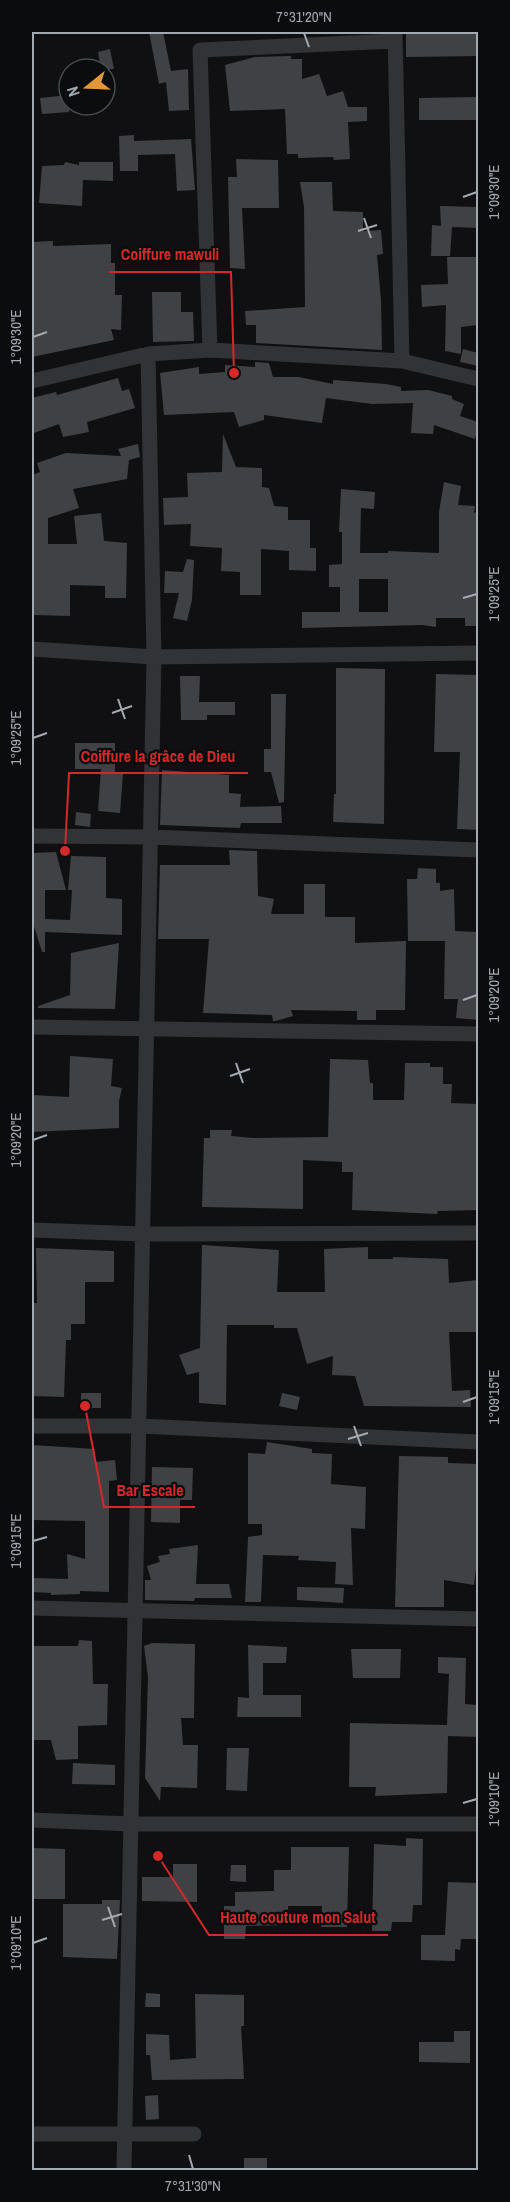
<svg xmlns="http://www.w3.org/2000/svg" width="510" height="2202" font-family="'Archivo Narrow',sans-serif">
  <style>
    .building { fill: #3f4145; fill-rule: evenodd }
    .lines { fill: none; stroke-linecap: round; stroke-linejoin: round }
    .street { stroke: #323336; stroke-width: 15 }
    .ticks { fill: none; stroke: #a3a9b1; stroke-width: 2 }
    .leader { fill: none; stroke: #d62828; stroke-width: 2 }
    .callout-dot { fill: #d62828; stroke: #0b0c0d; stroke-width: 2 }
    .callout-label { font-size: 16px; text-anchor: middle; font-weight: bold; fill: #d62828; stroke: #0b0c0d; stroke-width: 4.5; stroke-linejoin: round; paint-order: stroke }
    .neatline { fill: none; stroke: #a3a9b1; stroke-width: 2 }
    .ticks-label { font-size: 15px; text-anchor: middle; fill: #a3a9b1 }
  </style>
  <rect width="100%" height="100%" fill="#101012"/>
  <path class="building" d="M149 32H163L171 71 188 69 189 110 169 111 166 82 159 84Z
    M406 32H478V56L406 57Z
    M110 49 114 69H101L98 52Z
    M291 56V59H302V79L319 74 327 96 343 91 348 107H367V121L348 122 350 159 334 160 333 157 298 158V154H287L285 109 230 111 225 65 255 57Z
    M69 95V112L42 114 40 98Z
    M478 97V120H419V98Z
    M134 135V141L191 139 195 190 177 191 175 154 138 155V171H120L119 136Z
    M236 159 278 160 279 208H242L245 269 230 268 228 177H237Z
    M65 162 79 165V162H113V181L83 180 82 206 39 203 42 166 64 165Z
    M300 182H332L333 211 363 212V231L381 230 383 254 377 255 381 300 382 350 256 343V325H246L245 311 305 307 304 207Z
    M440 206 478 207V228L452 227 450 256H431L432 225 441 226Z
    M53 241V246L111 244V263H115V295H122L121 330 111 329 114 340 32 357V242Z
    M447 257H478V325L461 327V354L445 351 446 305 422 307 421 285 448 284Z
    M152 292H181V312H193L194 341 153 342Z
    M463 349 478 353V366L460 362Z
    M255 362 269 363 273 377H299L333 384V380L386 384 401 387V391L428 390 452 396V399L464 404 460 416 478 422V427L475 439 434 425 433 434 411 433 413 403 372 404 326 398 322 423 264 415V420L239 427 234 412 164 415 160 373 199 367V374L225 372V365L255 367Z
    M118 378 122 391 129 389 135 408 87 422 89 432 63 437 59 424 34 433 32 426V398L56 392 57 395Z
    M223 434 236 467 262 468V487L269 488 274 506 288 507V520H310V548H316V571L289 570V551L261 549V595H240V572L221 571 222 548 190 546 191 524 164 525 163 498 188 497 187 473 222 472Z
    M138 444 140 457 129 460 127 479 73 489 79 508 48 518V544H77L74 516 101 513 104 541 127 543 126 598H105V586L70 585V616L32 615V475L40 472 37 463 66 453 121 456 118 449Z
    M444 482 461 486 458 505 475 506 474 513 478 511V626H465V618H436V627L422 625 302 628V612H340V587H329V565L342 564V532H339L341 489 375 492 374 509 361 508 360 553H388V551L439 553V512ZM359 579H388V612H359Z
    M187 559 194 560 192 600 187 621 173 618 179 593H164L165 571 183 572Z
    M336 668 385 669 384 824 333 822 334 794H336Z
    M436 674 478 675V830L457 829 460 752H434Z
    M180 676H200L199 702H235V715H207V720H181Z
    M271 694H286L284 802 279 803 271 772H264V749H271Z
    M75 743H115V773L123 774 120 813 98 811 101 769H75Z
    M162 770 229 775V793L241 794 240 807 281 806 282 823H241L240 828 160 825Z
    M76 812 91 814 90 827 75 825Z
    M229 850 257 851 258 896 274 899 271 914H304V884H325V917H355V943L406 941 405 1010H376V1020H357V1011L291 1010 293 1016 276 1021H273L272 1015 203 1013 209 939H158L160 865H230Z
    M56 852 66 890H45V919L70 920 72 890H68L71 856 106 857V898L122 899V935L45 932V952H42L32 920V853Z
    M418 868 436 869V883H440V891L454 889 455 931 478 932V1020L456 1018 458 999H444L445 941H408L407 879H417Z
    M119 943 115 1009 38 1008V1006L70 995 71 953Z
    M70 1056 113 1059 111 1086 122 1088 119 1101V1128L32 1132V1095L69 1097Z
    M330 1059 368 1060 370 1083H373V1100H404L405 1063H430V1067H443V1084H452L451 1103 478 1104V1210L438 1211 437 1214 352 1210 353 1172H342V1162L303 1160V1209L202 1207 204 1138H210V1130H232L231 1136 253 1138 328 1137Z
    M202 1245 279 1250 277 1292H325L324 1249 368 1247V1259H393V1257L448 1259 449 1283 478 1280V1332H449L452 1391 470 1390 471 1407 364 1406 355 1376 332 1375 333 1356 307 1364 297 1328H274V1325H227L226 1405 199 1403V1372L187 1375 179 1355 200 1348Z
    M36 1248 114 1251V1282H85V1324H71V1340H66L64 1397 32 1396V1303H37Z
    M81 1393H101V1408H81Z
    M282 1393 300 1397 297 1410 279 1406Z
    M267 1442 312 1449V1453L332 1454 331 1484 366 1487 365 1529 351 1528 353 1585 335 1584 336 1562 298 1560 299 1556 263 1555 261 1602H245L248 1537 262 1535V1524H248V1453L265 1454Z
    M32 1445 95 1449V1462L115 1460 117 1480 109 1481V1592L80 1591V1594L51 1595V1593L32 1592V1578L68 1579 67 1554 85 1559V1521L32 1520Z
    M399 1456 448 1457V1463L478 1464V1553L474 1585 444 1580V1607H395Z
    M152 1467 193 1468 192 1500H180V1523L151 1522Z
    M198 1545 196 1584H229L232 1598H195L194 1601 145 1600V1580H151L147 1566 160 1562 158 1556 170 1554 169 1549Z
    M297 1587 344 1588 343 1603 297 1600Z
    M79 1640 92 1641 93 1684H108L107 1725 78 1726V1759L56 1760 51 1740H32V1646H78Z
    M152 1643 195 1644 194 1718H181L183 1745H198L197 1788 161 1787 160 1801 145 1778 148 1677 144 1646Z
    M248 1645 287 1647 286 1663H263V1695H301V1717H237L238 1697 249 1698Z
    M351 1649H401L400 1678H353Z
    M438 1657 466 1658 465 1704 478 1705V1737L448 1736 447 1793 375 1796 376 1787H349L350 1723 447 1725 449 1674 438 1673Z
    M227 1748H249L247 1791 226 1790Z
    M73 1763 115 1765V1785L72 1784Z
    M406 1838 423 1839 422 1905H413L412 1922H392L391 1931H372L374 1844 406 1846Z
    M291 1847H349L347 1927H321L322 1906H288L289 1925 246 1926 245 1939H224V1906H235V1892L274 1891V1870H291Z
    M32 1848 65 1849V1899H32Z
    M173 1864H197V1902L142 1901V1877H173Z
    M231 1865H246V1882L230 1881Z
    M448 1882 478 1883 476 1939H461L460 1950 455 1949V1961L421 1960V1935H445Z
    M102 1900H120L117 1959 63 1957V1904H102Z
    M146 1993 160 1994V2007H145Z
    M195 1994 244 1995V2026H241L244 2079 152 2080 150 2055H146V2034L169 2035 170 2060 196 2058Z
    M454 2031H470V2063L419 2062V2042H454Z
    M158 2095 159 2119 146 2120 145 2096Z
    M244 2158H267V2170H244Z"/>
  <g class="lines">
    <path class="street" d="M395 32 402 361
      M210 350 200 50 395 41
      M32 381 148 354 210 350 402 361 478 379
      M32 649 154 657 478 653
      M32 836 150 837 478 850
      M32 1027 478 1034
      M32 1230 142 1234 478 1233
      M32 1426H139L478 1442
      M32 1608 478 1619
      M32 1820 131 1824H478
      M32 2134H194
      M124 2170 154 657 148 354"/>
  </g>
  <path class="ticks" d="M304 33 309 47M463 197 477 192M364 218 371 238M358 231 377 225M33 337 47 332M463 598 477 594M118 699 125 719M112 713 132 706M33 738 47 733M463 1000 477 995M236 1063 243 1083M230 1076 250 1069M33 1140 47 1135M463 1402 477 1397M354 1426 361 1446M348 1439 368 1433M33 1541 47 1537M463 1803 477 1799M108 1907 115 1927M102 1920 122 1914M33 1943 47 1938M189 2155 193 2169"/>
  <path class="leader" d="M234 373L231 272H109M65 851L69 773H248M85 1406L104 1507H195M158 1856L209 1935H388"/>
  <g class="callout-dot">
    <circle cx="234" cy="373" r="6"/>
    <circle cx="65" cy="851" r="6"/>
    <circle cx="85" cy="1406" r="6"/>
    <circle cx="158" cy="1856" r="6"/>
  </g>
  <g class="callout-label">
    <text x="170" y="260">Coiffure mawuli</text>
    <text x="158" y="762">Coiffure la grâce de Dieu</text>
    <text x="150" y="1496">Bar Escale</text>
    <text x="298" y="1923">Haute couture mon Salut</text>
  </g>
  <rect width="510" height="2202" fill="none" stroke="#0b0c0d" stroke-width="66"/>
  <g transform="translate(87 87) rotate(252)"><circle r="28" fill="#0b0c0d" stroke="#484b4f" stroke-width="1.5"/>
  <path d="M0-4.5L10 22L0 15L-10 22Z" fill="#e19639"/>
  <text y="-9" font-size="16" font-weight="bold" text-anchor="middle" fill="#a3a9b1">N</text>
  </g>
  <rect x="33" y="33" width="444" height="2136" class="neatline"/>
  <g class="ticks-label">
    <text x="304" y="22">7°31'20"N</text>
    <text transform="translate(494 192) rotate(-90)" y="5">1°09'30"E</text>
    <text transform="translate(16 337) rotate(-90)" y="5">1°09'30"E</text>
    <text transform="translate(494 594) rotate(-90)" y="5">1°09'25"E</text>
    <text transform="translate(16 738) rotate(-90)" y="5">1°09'25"E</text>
    <text transform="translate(494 995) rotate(-90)" y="5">1°09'20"E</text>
    <text transform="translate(16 1140) rotate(-90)" y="5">1°09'20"E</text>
    <text transform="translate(494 1397) rotate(-90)" y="5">1°09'15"E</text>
    <text transform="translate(16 1541) rotate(-90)" y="5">1°09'15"E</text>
    <text transform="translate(494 1799) rotate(-90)" y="5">1°09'10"E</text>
    <text transform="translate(16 1943) rotate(-90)" y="5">1°09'10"E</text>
    <text x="193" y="2191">7°31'30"N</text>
  </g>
</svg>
